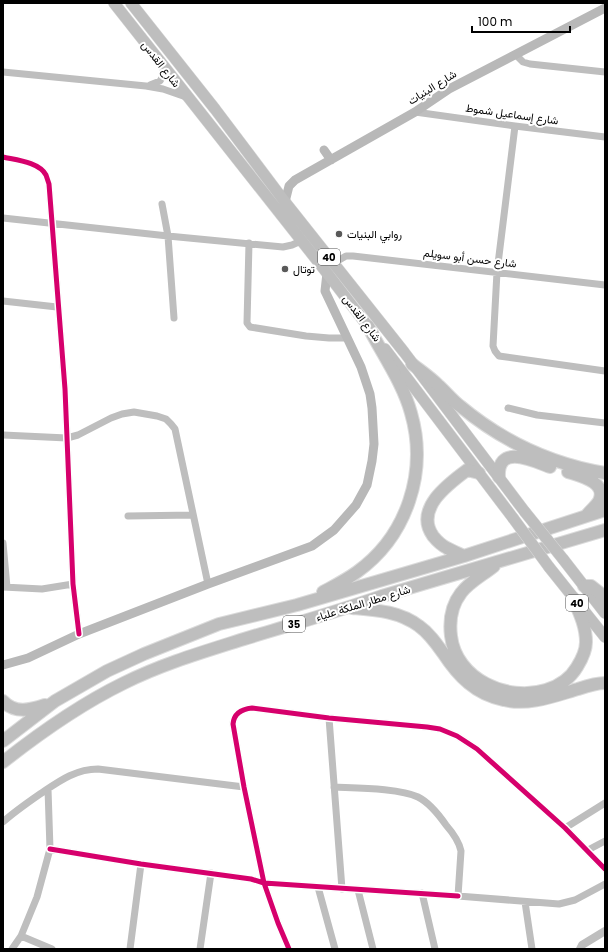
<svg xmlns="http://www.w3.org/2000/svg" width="608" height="952" font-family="Poppins,Vazirmatn,sans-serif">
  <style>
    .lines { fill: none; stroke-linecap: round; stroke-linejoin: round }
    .trunk-casing { stroke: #dbdbdb; stroke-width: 12 }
    .motorway-casing { stroke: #dbdbdb; stroke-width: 14 }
    .minor { stroke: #bebebe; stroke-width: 7 }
    .tertiary { stroke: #bebebe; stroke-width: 8 }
    .secondary { stroke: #b8b8b8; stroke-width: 9 }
    .trunk { stroke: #bebebe; stroke-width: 11 }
    .motorway { stroke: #bebebe; stroke-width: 12 }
    .trunk-bridge-casing { stroke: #dbdbdb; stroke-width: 12; stroke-linecap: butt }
    .trunk-bridge { stroke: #bebebe; stroke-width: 11 }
    .cycleway-casing { stroke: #fff; stroke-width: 8 }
    .cycleway { stroke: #d6006c; stroke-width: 5 }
    .poi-dot { fill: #595959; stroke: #fff; stroke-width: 1.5 }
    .labels { text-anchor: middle; stroke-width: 4; stroke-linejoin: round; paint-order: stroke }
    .shield { fill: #fff; stroke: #4c4c4c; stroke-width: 1 }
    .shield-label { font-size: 10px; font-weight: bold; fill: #000 }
    .street-label { font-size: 11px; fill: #000; stroke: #fff }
    .poi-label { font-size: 11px; fill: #000; stroke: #fff; text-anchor: start }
  </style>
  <rect width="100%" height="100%" fill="#fff"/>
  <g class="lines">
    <g class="trunk-casing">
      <path id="trunk" d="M114 3 327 273 373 333
        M131 3 215 109 285 202 404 352 525 512
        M385 349 513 518
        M563 559 605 613
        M549 567 605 637"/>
    </g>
    <g class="motorway-casing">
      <path id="motorway" d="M412 364C421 371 430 377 438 385 446 392 452 400 460 406 502 441 551 464 605 473
        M568 472C580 476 608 482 599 501 596 506 590 511 586 516
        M499 477C497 443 534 461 550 467
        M464 556C458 553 452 551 447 548 441 545 437 541 433 536 414 509 448 484 467 470L479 473
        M494 566C483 575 469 582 461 593 451 606 449 620 451 636 456 679 507 702 546 690 559 686 570 679 577 667 582 659 586 651 586 642 586 626 579 612 573 598
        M584 586H591L605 597
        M323 592C334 586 346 580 357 572 407 536 428 472 411 413 403 383 382 354 368 326
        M352 608C376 610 399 611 419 626 429 633 436 643 443 653 458 676 476 695 504 700 529 706 554 696 578 689 587 686 596 683 605 683
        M3 701C15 714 30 710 45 705
        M3 741 55 701 107 671 144 654 219 624 297 605 464 556 605 510
        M3 762C41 732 81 704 124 683 162 664 203 652 244 639 290 625 336 612 382 596L605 530"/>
    </g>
    <path class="minor" d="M516 55 523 62 530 64 605 72
      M3 72 146 86 163 89 186 97
      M150 85 160 81 163 76V67
      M415 112 515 126 605 137
      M515 126 497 272 493 346 495 351 499 356 605 371
      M3 157C16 160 39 162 46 175 47 178 48 181 49 184L65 389 73 584 79 634
      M162 204 168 236 174 318
      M3 218 168 236 283 247 292 245 301 241
      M249 243 247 323 250 327 306 336 329 338H347
      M334 263 346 256H353L605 285
      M3 301 57 307
      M508 408 537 415 605 423
      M3 435 67 438 78 435 111 418 122 414 134 412 157 416 166 419 171 424 175 429 208 584
      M128 516 193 515
      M3 543 7 587
      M3 587 42 589 73 584
      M329 718 342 889
      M334 787C355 788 400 788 418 797 430 803 439 815 446 825 453 833 459 841 461 851L458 896 559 904 575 900 605 884
      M3 822C14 812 27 803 40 794 58 782 75 769 98 769L244 787
      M565 828 605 803
      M50 849 141 864 251 879 264 883 458 896
      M588 850 605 841
      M318 887 335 949
      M358 890 373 949
      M422 893 435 949
      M525 902 532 949
      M21 936 52 949
      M12 949 21 936 37 897 50 849 48 789
      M130 949 141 864
      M200 949 211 873
      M289 949 278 923 264 883 244 787 233 724C234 713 242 709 252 708L329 718 427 727 440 729 457 736 477 749 565 828 605 869"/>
    <path class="tertiary" d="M580 949 582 945 605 931"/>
    <path class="secondary" d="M324 150 331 160
      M285 202 289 186 295 180 415 112 449 89 605 8
      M3 665 28 658 79 634 208 584 312 546 334 530 356 505 367 485 372 461 374 444 372 408 370 394 361 367 325 291 327 273"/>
    <use href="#trunk" class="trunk"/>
    <use href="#motorway" class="motorway"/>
    <g class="trunk-bridge-casing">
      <path id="trunk-bridge" d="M525 512 563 559
        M513 518 549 567"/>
    </g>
    <use href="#trunk-bridge" class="trunk-bridge"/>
    <g class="cycleway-casing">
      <path id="cycleway" d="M3 157C16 160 39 162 46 175 47 178 48 181 49 184L65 389 73 584 79 634
        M50 849 141 864 251 879 264 883 458 896
        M289 949 278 923 264 883 244 787 233 724C234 713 242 709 252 708L329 718 427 727 440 729 457 736 477 749 565 828 605 869"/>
    </g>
    <use href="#cycleway" class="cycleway"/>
  </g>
  <g class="poi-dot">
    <circle cx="339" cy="234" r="4"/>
    <circle cx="285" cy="269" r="4"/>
  </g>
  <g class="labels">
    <g class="shield">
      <rect x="318" y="249" width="22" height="16" rx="3"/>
      <rect x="566" y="595" width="22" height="16" rx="3"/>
      <rect x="283" y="616" width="22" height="16" rx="3"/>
    </g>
    <g class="shield-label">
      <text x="329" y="261">40</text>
      <text x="577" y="607">40</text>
      <text x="294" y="628">35</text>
    </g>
    <g class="street-label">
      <text transform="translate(161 64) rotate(52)" y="4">شارع القدس</text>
      <text transform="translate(432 87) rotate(-32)" y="4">شارع البنيات</text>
      <text transform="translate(512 114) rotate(8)" y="4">شارع إسماعيل شموط</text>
      <text transform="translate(470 258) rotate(7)" y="4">شارع حسن أبو سويلم</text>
      <text transform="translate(362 318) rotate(53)" y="4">شارع القدس</text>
      <text transform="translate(363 603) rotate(-17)" y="4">شارع مطار الملكة علياء</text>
    </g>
    <g class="poi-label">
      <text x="347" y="238">روابي البنيات</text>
      <text x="293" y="273">توتال</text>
    </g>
  </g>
  <rect width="608" height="952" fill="none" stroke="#000000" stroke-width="8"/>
  <path d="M472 26v6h98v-6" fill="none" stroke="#000000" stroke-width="2"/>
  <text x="478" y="26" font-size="12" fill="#000000" stroke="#ffffff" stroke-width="3" paint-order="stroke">100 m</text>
</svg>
